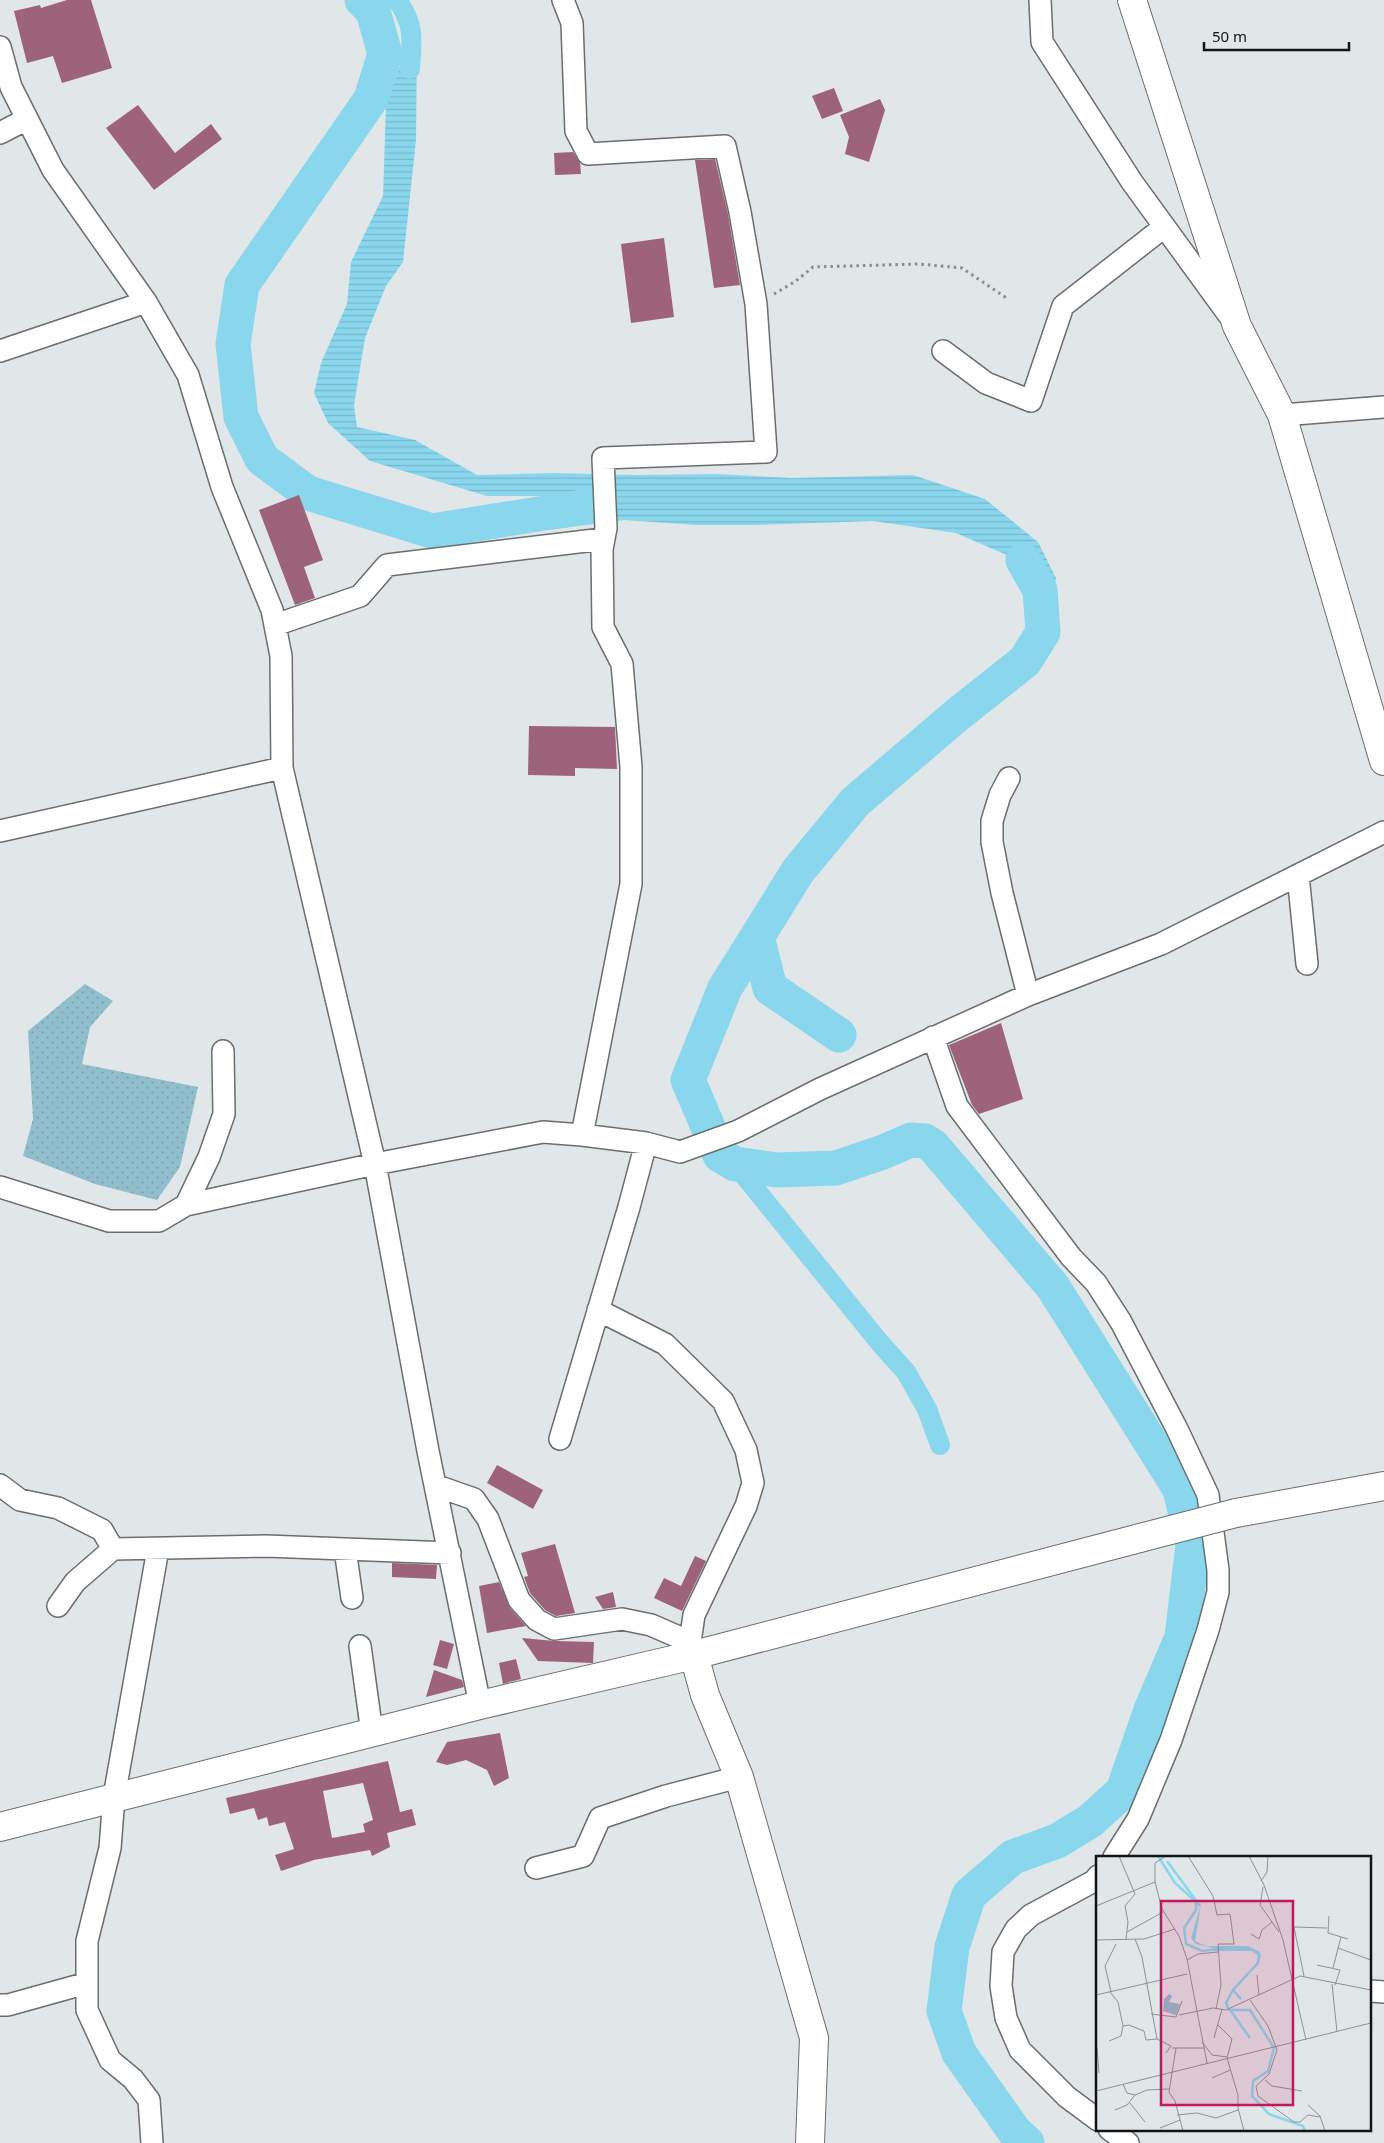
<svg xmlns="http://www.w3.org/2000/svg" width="1384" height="2143" font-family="'Noto Sans',sans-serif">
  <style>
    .green { fill: url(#green-dots) }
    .water { fill: url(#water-rules) }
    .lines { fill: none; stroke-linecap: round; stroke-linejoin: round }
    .canal { stroke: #8ad7ed; stroke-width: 20 }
    .river { stroke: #8ad7ed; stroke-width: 35 }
    .building { fill: #9d637a; fill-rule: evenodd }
    .minor-casing { stroke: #696e6f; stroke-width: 24 }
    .major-casing { stroke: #696e6f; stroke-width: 30 }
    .path { stroke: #888c8d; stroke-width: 3; stroke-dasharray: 2.5 4; stroke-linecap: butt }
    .minor { stroke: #fff; stroke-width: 21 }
    .major { stroke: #fff; stroke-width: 28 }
    .major-bridge-casing { stroke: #696e6f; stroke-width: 30; stroke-linecap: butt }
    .major-bridge { stroke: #fff; stroke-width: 28 }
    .inset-river { fill: none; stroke: #8ad7ed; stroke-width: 2.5 }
    .inset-road { fill: none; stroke: #8e9294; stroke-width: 1 }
    .view { fill: #c2185b; fill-opacity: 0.15; stroke: #c2185b; stroke-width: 2.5 }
    .inset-edge { fill: none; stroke: #121415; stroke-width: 2.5 }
  </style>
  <defs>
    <pattern id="green-dots" width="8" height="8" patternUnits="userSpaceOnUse" patternTransform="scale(1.25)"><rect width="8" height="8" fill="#91becc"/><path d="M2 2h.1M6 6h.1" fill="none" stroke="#7ca2ae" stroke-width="1.8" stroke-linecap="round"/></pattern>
    <pattern id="water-rules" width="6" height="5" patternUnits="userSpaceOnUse" patternTransform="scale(1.25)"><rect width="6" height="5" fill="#8ad7ed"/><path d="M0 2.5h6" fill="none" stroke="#76b8ca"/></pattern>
  </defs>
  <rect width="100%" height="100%" fill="#e1e6e8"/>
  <path class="green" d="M85 984 113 1001 90 1027 82 1064 198 1087 180 1167 157 1200 95 1184 23 1156 33 1119 28 1031Z"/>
  <path class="water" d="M417 41 416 140 403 262 386 286 365 338 354 405 357 427 415 440 477 475 553 473 636 475 717 474 792 478 913 475 985 499 1038 542 1056 578 1053 609 1027 598 1009 556 956 533 873 521 754 525H697L624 520 548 530 550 496H487L370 461 328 423 314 393 321 363 347 304 351 262 383 196 386 106 408 42Z"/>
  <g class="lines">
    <path class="canal" d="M397 0C415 25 412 40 410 69
      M735 1164 880 1343 906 1372 927 1409 940 1445"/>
    <path class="river" d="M362 0 373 11 385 54 371 99 242 285 233 344 241 417 262 459 308 493 432 531 595 505
      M757 937 725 988 688 1080 720 1155 735 1164 777 1170 836 1168 883 1152 911 1140 925 1141 933 1146 1053 1287 1180 1489 1193 1545 1182 1637 1151 1710 1123 1791 1090 1821 1057 1841 1013 1857 969 1895 952 1947 944 2011 959 2053 1015 2132 1027 2143
      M839 1035 770 988 757 937 798 871 855 802 957 715 1025 661 1043 632 1040 590 1023 560"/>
  </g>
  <path class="building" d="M67 0H91L112 68 62 83 53 56 27 63 14 11 40 5 41 8Z
    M834 88 843 111 822 119 812 96Z
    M880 99 885 110 869 162 845 154 849 137 840 115Z
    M138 105 175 153 211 124 222 139 154 190 106 128Z
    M573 152 580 163 581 174 555 175 554 153Z
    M715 159 728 214 740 285 714 288 695 160Z
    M664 238 674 317 631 323 621 244Z
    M299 495 323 560 304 567 315 598 295 605 259 510Z
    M529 726 615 727 617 769 575 768V776L528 775Z
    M1001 1023 1023 1099 979 1114 972 1105 949 1045Z
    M497 1465 543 1490 533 1509 487 1483Z
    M555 1544 575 1613 556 1616 545 1610 530 1593 524 1577 528 1576 521 1553Z
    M695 1556 706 1561 682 1611 654 1598 664 1578 681 1586Z
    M392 1563 437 1565 436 1579 392 1577Z
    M499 1582 510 1608 526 1626 487 1633 479 1586Z
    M613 1592 616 1607 603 1609 595 1597Z
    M522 1638 555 1641 594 1642 593 1663 538 1661Z
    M440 1640 454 1644 447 1669 433 1665Z
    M516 1659 521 1679 503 1684 499 1663Z
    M434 1670 462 1680 464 1687 426 1697Z
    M500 1733 509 1778 494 1786 487 1770 466 1760 447 1765 436 1762 447 1742Z
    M388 1761 400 1812 412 1809 416 1825 387 1833 390 1847 372 1856 370 1850 314 1860 281 1871 275 1855 294 1849 285 1822 269 1826 267 1817 258 1820 254 1808 230 1814 226 1798ZM363 1783 373 1820 363 1824 365 1832 332 1838 323 1791Z"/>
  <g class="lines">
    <g class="minor-casing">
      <path id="minor" d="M563 0 572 23 576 131 588 154 725 146 740 212 756 304 766 452 603 458 606 528 602 549 603 627 622 664 631 767V884L582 1135
        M1040 0 1042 42 1132 182 1228 314
        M0 47 11 87 53 170 146 302 188 375 222 487 272 610 281 656 282 768 375 1164 428 1451 480 1705
        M0 133 27 119
        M0 351 146 302
        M943 351 986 383 1031 401 1063 306 1164 227
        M1282 415 1384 407
        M275 625 360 596 387 565 603 539
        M1009 778 1000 795 992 821V842L1002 893 1028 995
        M0 831 282 768
        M1298 875 1307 964
        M933 1037 957 1106 1071 1257 1096 1283 1121 1322 1177 1429 1208 1495 1218 1570V1592L1208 1630 1171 1740 1138 1819 1114 1857
        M0 1187 109 1221H159L186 1205 209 1157 224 1114 223 1051
        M186 1205 375 1164 543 1132 582 1135 646 1143 680 1152 738 1131 820 1089 1028 995 1161 944 1384 832
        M598 1310 665 1344 723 1401 746 1450 753 1483 746 1506 694 1615 690 1642 694 1655
        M560 1439 629 1207 646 1143
        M0 1485 20 1500 58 1508 102 1530 113 1549 75 1582 58 1606
        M437 1486 474 1499 488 1519 519 1600 537 1620 554 1629 622 1619 651 1625 690 1642
        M113 1549 266 1546 450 1553
        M345 1549 352 1598
        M360 1646 372 1733
        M536 1868 583 1856 600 1818 666 1796 739 1777
        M1098 1876 1094 1881 1031 1915 1016 1929 1003 1952 1001 1986 1006 2018 1020 2050 1067 2097 1098 2120
        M1370 1991 1384 1992
        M0 2005H8L87 1983
        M1109 2129 1128 2143
        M152 2143 149 2100 133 2079 110 2060 87 2010V1941L110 1848 114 1797 158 1549"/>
    </g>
    <g class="major-casing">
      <path id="major" d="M1132 0 1237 326 1282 415 1384 761
        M1236 1513 1384 1486
        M694 1655 705 1695 739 1777 814 2038 810 2143
        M0 1827 480 1705 694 1655 1140 1538"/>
    </g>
    <path class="path" d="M774 294 796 281 813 267 919 264 962 268 1008 299"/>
    <use href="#minor" class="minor"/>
    <use href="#major" class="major"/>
    <g class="major-bridge-casing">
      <path id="major-bridge" d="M1140 1538 1236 1513"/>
    </g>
    <use href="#major-bridge" class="major-bridge"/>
  </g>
  <g transform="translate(1096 1856)">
    <rect width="275" height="275" fill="#e1e6e8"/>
    <path d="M73 138 76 140 73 146 84 148 80 159 67 155 68 143Z" fill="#91becc"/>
    <path d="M105 48 99 85 110 90H152L164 96 165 102 156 95H117V92L100 88 95 82Z" fill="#8ad7ed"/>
    <path class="inset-river" d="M62 0 79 27 100 46V54L88 72 90 88 106 95 120 93M71 5 104 50M137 134 130 147 133 154H154L178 192 172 215 157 225 156 240 173 258 207 270 209 275M145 143 137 134 162 107 163 100M135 155 154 182"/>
    <path class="inset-road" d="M23 0 39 38 29 50 32 66 30 83M70 0 59 7V26L66 53 83 80 91 103 111 207M92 0 117 40 121 59 134 58 135 65 138 88H122L125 129 120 153M153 0 168 29 187 84 210 184M165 25 171 16 172 0M167 31 164 49 183 76M0 50 59 26M233 60 232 77 252 83M31 76 67 56M155 78 163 83 166 74 176 66M0 84 48 83 79 73M242 92 275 104M91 104 102 98 122 96M221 109 244 114 239 129M237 112 245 81M161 119 163 139M208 120 198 71 231 72M236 128 241 176M14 136 22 146 27 170 33 169 48 175 50 184 61 183 46 101 39 83M15 136 9 110 20 88M0 139 91 118M154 144 172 170 181 194 173 218 160 230 162 240 198 266H204L212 259 224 261M55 158 80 161 86 145M83 159 117 152 130 154 204 120 275 134M122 169 136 183 131 202M118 182 126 153M61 183 75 190 70 197M13 185 25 180 27 170M106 186 116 199 131 201M1 192 3 217M76 192H108M80 192 73 236 79 245 87 275M131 202 142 239V252L148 275M116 222 134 214M169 224 176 230 206 235M27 228 31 237 39 239M0 235 275 167M34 247 49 266M212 249 224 260 229 275M19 254 31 249 39 239 51 234 73 233M81 259 101 257 120 262 142 254M64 272 84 264"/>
    <path class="view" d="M65 45H197V249H65Z"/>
    <rect width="275" height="275" class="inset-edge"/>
  </g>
  <path d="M1204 42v8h145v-8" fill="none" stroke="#121415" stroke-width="2.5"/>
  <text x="1212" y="42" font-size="15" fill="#121415" stroke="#e1e6e8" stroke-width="4" paint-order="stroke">50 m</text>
</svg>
